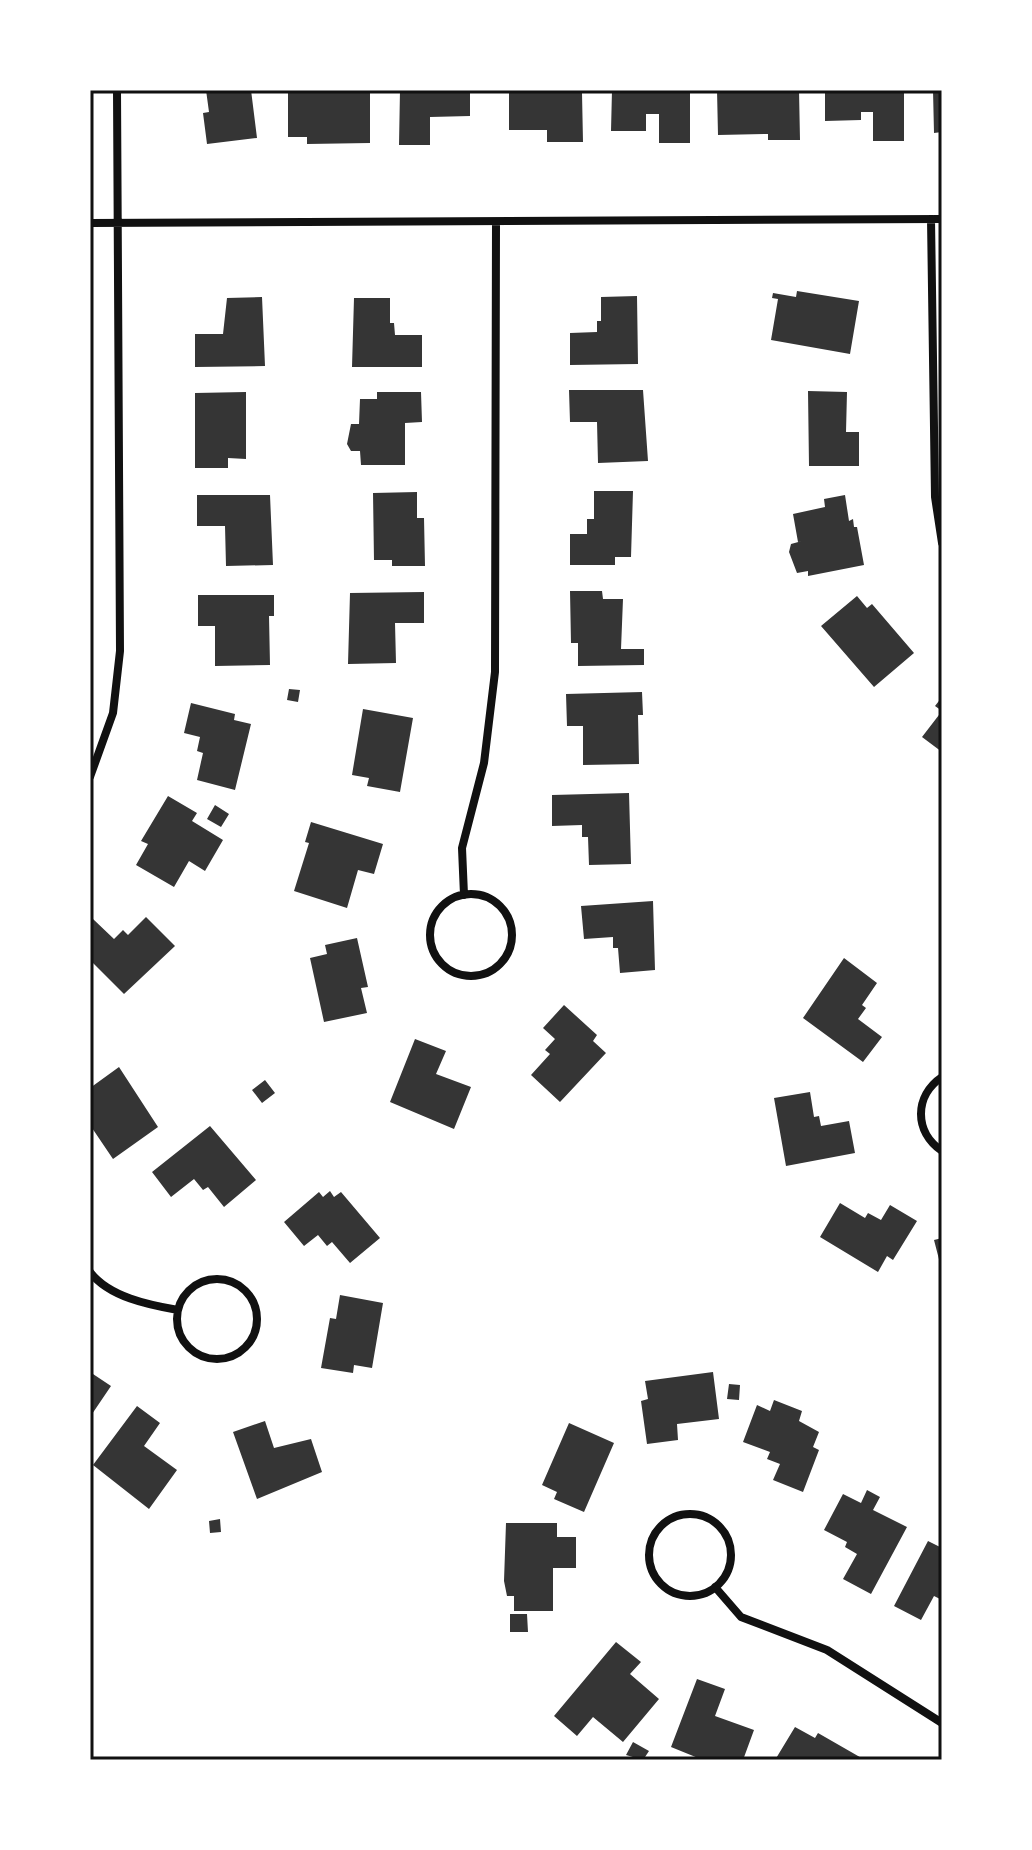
<svg xmlns="http://www.w3.org/2000/svg" width="1032" height="1850" font-family="Overpass,sans-serif">
  <style>
    .building { fill: #353535 }
    .lines { fill: none; stroke-linecap: round; stroke-linejoin: round }
    .minor { stroke: #111; stroke-width: 8 }
    .neatline { fill: none; stroke: #111; stroke-width: 3 }
  </style>
  <rect width="100%" height="100%" fill="#fff"/>
  <path class="building" d="M206 90H251L257 138 207 144 203 113 209 112Z
    M370 90V143L307 144V137H288V91Z
    M400 90H470V116L430 117V145H399Z
    M612 90H690V143H659V114H646V131H611Z
    M717 90H799L800 140H768V134L718 135Z
    M825 90H904V141H873V112H861V120L825 121Z
    M933 90H942V132L934 133Z
    M509 91 582 93 583 142H547V130H509Z
    M797 291 859 301 850 354 771 340 778 299 772 298 773 293 796 297Z
    M637 296 638 364 570 365V333L597 332V321H601V297Z
    M262 297 265 366 195 367V334H223L227 298Z
    M354 298H390V323H394L395 335H422V367H352Z
    M569 390H643L648 461 598 463 597 422H570Z
    M808 391 847 392 846 432H859V466H809Z
    M246 392V459L228 458V468H195V393Z
    M377 392H421L422 422 405 423V465H361L360 451H351L347 444 351 424H359L360 399H377Z
    M594 491H633L631 557H615V565H570V534H587V519H594Z
    M417 492V518H424L425 566H392V560H374L373 493Z
    M197 495H270L273 565 226 566 225 526H197Z
    M845 495 849 521 853 519 854 527H857L864 565 808 576V571L797 573 789 552 791 544 802 541 798 542 793 514 825 507 824 499Z
    M570 591H602L603 599H623L621 649H644V665L578 666V643H571Z
    M424 592V623H395L396 663 348 664 350 593Z
    M198 595H274V616H269L270 665 215 666V626H198Z
    M857 596 867 608 872 604 914 653 874 687 821 626Z
    M289 689 300 690 298 702 287 700Z
    M642 692 643 715H638L639 764 583 765V726H567L566 694Z
    M942 697V752L922 737 942 711 935 706Z
    M191 703 235 714 234 720 251 724 235 790 197 780 203 753 197 751 200 737 184 733Z
    M363 709 413 718 400 792 367 786 369 778 352 775Z
    M629 793 631 864 589 865 588 837H582V825L552 826V795Z
    M168 796 197 813 192 821 223 840 205 871 189 861 174 887 136 865 148 844 141 841Z
    M215 805 229 814 221 827 207 819Z
    M311 822 383 844 374 874 358 870 347 908 294 891 309 843 305 842Z
    M653 901 655 970 620 973 618 948H613V937L584 939 581 906Z
    M146 917 175 946 124 994 90 960V922L93 919 114 939 123 930 128 935Z
    M357 938 368 987 361 988 367 1013 324 1022 310 958 327 954 325 945Z
    M844 958 877 983 862 1005 866 1008 858 1019 882 1037 863 1062 803 1018Z
    M564 1005 597 1035 593 1041 606 1053 560 1102 531 1075 550 1054 545 1050 555 1039 543 1028Z
    M415 1039 446 1051 436 1074 471 1087 454 1129 390 1102Z
    M119 1067 158 1127 113 1159 90 1125V1088Z
    M265 1080 275 1093 262 1103 252 1090Z
    M810 1092 814 1117 819 1116 821 1126 849 1121 855 1153 786 1166 774 1098Z
    M210 1126 256 1180 224 1207 208 1187 203 1190 194 1179 171 1197 152 1172Z
    M330 1191 334 1197 341 1192 380 1238 350 1263 332 1242 327 1246 318 1235 304 1246 284 1222 319 1192 323 1197Z
    M840 1203 865 1218 868 1213 881 1220 890 1205 917 1221 893 1260 887 1256 878 1272 820 1237Z
    M942 1238V1266L941 1267 934 1240Z
    M340 1295 383 1303 372 1368 354 1365 353 1373 321 1368 330 1318 336 1319Z
    M90 1372 111 1386 90 1417Z
    M713 1372 719 1419 677 1424 678 1440 647 1444 641 1401 648 1399 645 1381Z
    M729 1384 740 1385 739 1400 727 1399Z
    M774 1400 802 1411 799 1421 819 1432 813 1447 819 1450 803 1492 773 1480 780 1464 767 1459 770 1452 743 1442 757 1405 770 1411Z
    M137 1406 160 1423 144 1446 177 1470 149 1509 93 1465Z
    M265 1421 274 1448 311 1439 322 1472 257 1499 233 1432Z
    M569 1423 614 1443 584 1512 554 1499 557 1492 542 1485Z
    M867 1490 880 1497 873 1510 907 1527 871 1594 843 1579 857 1554 845 1547 847 1542 824 1530 843 1494 861 1503Z
    M220 1519 221 1532 210 1533 209 1521Z
    M506 1523H557V1537H576V1568H553V1611H514V1596H507L504 1581Z
    M928 1541 942 1548V1600L934 1596 921 1620 894 1606Z
    M510 1614H527L528 1632H510Z
    M616 1642 641 1662 630 1674 659 1699 623 1742 593 1717 577 1736 554 1716Z
    M697 1679 725 1689 715 1716 754 1730 743 1760H703L671 1747Z
    M795 1727 815 1738 818 1733 865 1760H775Z
    M633 1742 649 1751 643 1760 626 1755Z"/>
  <g class="lines">
    <path class="minor" d="M931 219 935 497 942 543
      M90 223 942 219
      M90 777 113 713 120 651 117 90
      M430 935a41 41 0 1 1 82 0a41 41 0 1 1-82 0Z
      M464 895 462 848 484 763 495 672 496 222
      M942 1077C914 1096 914 1132 942 1151
      M90 1272C109 1297 149 1305 178 1310
      M177 1319a40 40 0 1 1 80 0a40 40 0 1 1-80 0Z
      M649 1555a41 41 0 1 1 82 0a41 41 0 1 1-82 0Z
      M715 1587 741 1617 827 1650 942 1723"/>
  </g>
  <rect width="1032" height="1850" fill="none" stroke="#ffffff" stroke-width="184"/>
  <rect x="92" y="92" width="848" height="1666" class="neatline"/>
</svg>
